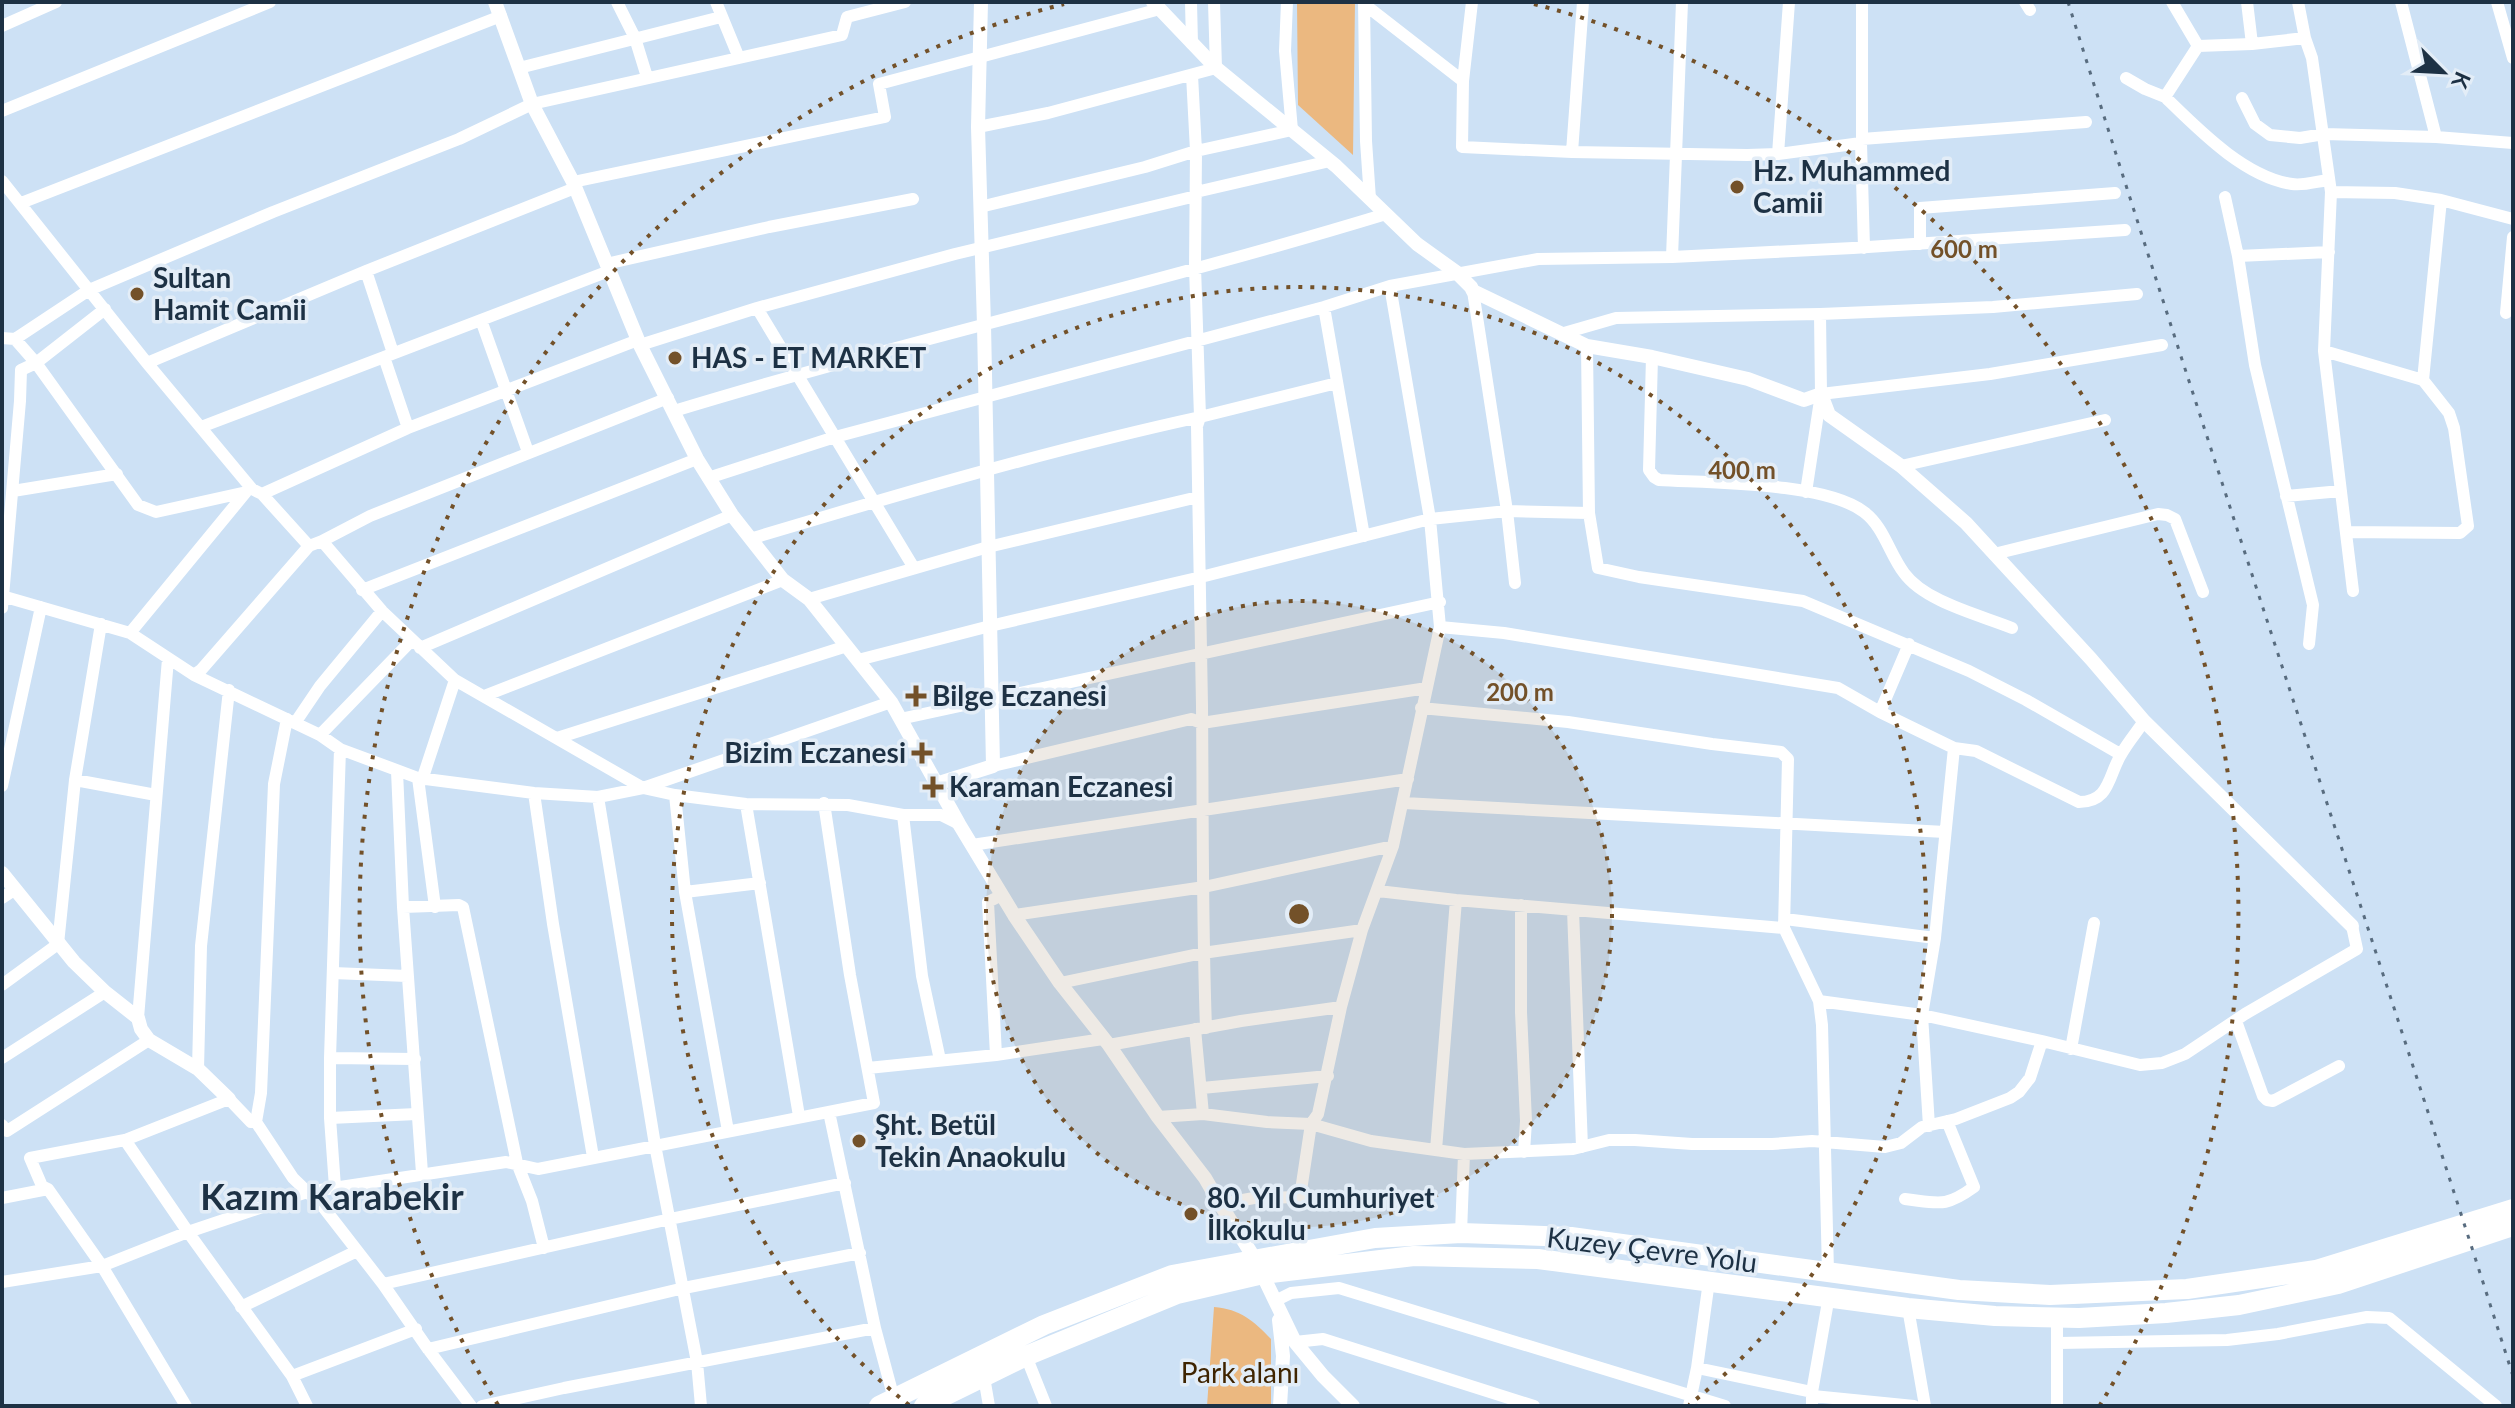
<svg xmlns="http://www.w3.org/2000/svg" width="2515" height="1408" font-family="Lato,sans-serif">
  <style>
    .green { fill: #ebb880 }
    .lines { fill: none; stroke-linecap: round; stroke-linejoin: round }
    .minor { stroke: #fff; stroke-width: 12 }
    .tertiary { stroke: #fff; stroke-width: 14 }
    .trunk { stroke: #fff; stroke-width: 20 }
    .rail { stroke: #586c7f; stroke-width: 3; stroke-dasharray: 4 8; stroke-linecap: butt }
    .ring { fill: none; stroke: #735129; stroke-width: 4; stroke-dasharray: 4 8 }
    .poi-dot { fill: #735129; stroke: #e3edf7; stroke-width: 3 }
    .labels { text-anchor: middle; stroke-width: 7; stroke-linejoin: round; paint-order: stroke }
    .poi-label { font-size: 28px; font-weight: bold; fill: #1d3144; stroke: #e3edf7; text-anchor: start }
    .street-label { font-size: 28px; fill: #1d3144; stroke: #e3edf7 }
    .park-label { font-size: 28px; fill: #3f2400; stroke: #e3edf7 }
    .district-label { font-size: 36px; font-weight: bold; fill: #1d3144; stroke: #e3edf7 }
    .centre { fill: #735129; stroke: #e3edf7; stroke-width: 4 }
    .ring-label { font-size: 24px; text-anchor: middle; font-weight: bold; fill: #735129; stroke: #e3edf7; stroke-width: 7; stroke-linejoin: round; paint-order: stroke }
  </style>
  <rect width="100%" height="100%" fill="#cde1f5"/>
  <path class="green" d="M1297 2H1355L1353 155 1298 105Z
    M1214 1307C1240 1309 1254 1321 1271 1339V1406H1207Z"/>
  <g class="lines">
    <path class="minor" d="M617 2 635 38 647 77
      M716 2 739 58
      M1191 2 1192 44
      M1364 2 1366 141 1370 199
      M1472 2 1463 81 1462 147 1572 152 1747 155 1778 154 1861 143 1862 139 2086 122
      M1862 2V139
      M2025 2 2030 10
      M2172 2 2198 46
      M2247 2 2252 44
      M2298 2 2305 38 2312 58 2331 192 2324 351 2353 591
      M2401 2 2436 137 2513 143
      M2497 2 2513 58
      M1364 4 1463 81
      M2 26 56 2
      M519 68 721 17
      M2126 78 2145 89 2165 97 2198 46 2252 44 2305 38
      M2165 97C2198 129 2244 177 2292 184 2304 186 2318 181 2329 180
      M2242 98 2255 124 2270 135 2300 138 2324 134 2436 137
      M2 111 270 2
      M978 127 1048 113 1216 68 1214 2
      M1861 143 1864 248
      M1572 152 1583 2
      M1778 154 1789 2
      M2 181 147 363 252 489 262 494 309 546 322 541 382 611 455 680 643 788 891 702
      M573 182 885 117 879 84 1160 9
      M1196 192 1330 161
      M2331 192 2395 193 2441 200 2513 219
      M2225 197 2238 256 2255 365 2313 605 2309 644
      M21 203 501 16
      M980 207 1145 167 1196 151 1292 130 1285 51 1287 2
      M1920 244V208L2115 193
      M2238 256 2329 252
      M1672 257 1682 2
      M606 264 769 227 913 199
      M366 271 393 353
      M1473 291 1507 511 1515 583
      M1324 307 1364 536
      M757 308 914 568
      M2506 313 2513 237
      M481 320 528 452
      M1564 333 1616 318 1820 314 1993 307 2137 294
      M2 338 15 339 89 290 273 212 459 139 532 104 842 35 847 17 905 2
      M15 339 36 363 138 505 156 512 242 493
      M640 345 757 308 955 254 1196 196
      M1587 346 1589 513 1598 568 1639 577 1803 601 1969 671 2026 700 2120 754
      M2324 351 2423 380
      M384 357 408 428
      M1652 357 1649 470 1654 477 1659 480C1710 483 1825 482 1864 512 1884 527 1889 553 1904 573 1925 602 1980 615 2012 628
      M147 363 366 271 575 188
      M1821 394 1990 374 2162 345
      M674 411C910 339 1150 286 1386 214
      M1200 417 1197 426C1198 519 1201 612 1202 706 1203 813 1202 920 1206 1028
      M1192 419 1337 383
      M201 427 609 271
      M1901 466 2105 420
      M708 478 835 437 1324 307 1390 286 1538 259 1672 257 1853 248 2125 230
      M13 491 117 474
      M1806 492 1821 394 1820 314
      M262 494 408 428 638 340
      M2286 496 2341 491
      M2346 532 2460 533 2468 526 2454 428 2449 413 2423 380 2441 200
      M753 538C900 494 1049 450 1200 417L1195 267 1196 151 1192 75
      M322 541 370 516 668 398
      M1994 554 2158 514 2167 515 2175 519 2203 592
      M362 590 697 459
      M2 596 130 633 194 675 320 735 340 749 418 778 534 793 598 797 643 788 675 795 746 804 848 805 903 815H941L959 824
      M809 599 988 547 1198 497
      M2 608 20 401 21 370 36 363 105 309
      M1440 627 1504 633 1838 688 1880 712 1954 748 1976 751 2079 802C2111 802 2108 774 2122 753 2128 742 2137 732 2144 721
      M130 633 246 492
      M420 648 732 515
      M858 660 990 626 1201 577 1430 519 1507 511 1589 513
      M194 675 201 670 309 546
      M484 696 783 580
      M1421 708 1568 722 1712 744 1781 752 1788 759 1784 928 1819 1001 1822 1025 1828 1272
      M1880 712 1909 644
      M900 719 1440 602
      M295 723 320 686 382 611
      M320 735 411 641
      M557 738 847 646
      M993 766 1191 719 1202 723 1427 688
      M397 771 403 907 422 1173
      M423 777 455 680
      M418 778 435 907
      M75 780 156 795
      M2 786 41 607
      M534 793 553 924 593 1157
      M675 795 685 892 728 1131
      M598 797 655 1145 697 1362 701 1406
      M1404 803 1945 832
      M746 804 799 1116
      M903 815 922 976 940 1060
      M972 845 1408 779
      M1378 891 1456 900 1784 928
      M685 892 760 883
      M2 898 14 890
      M1521 905V1012L1526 1121 1524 1152
      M403 907 459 905 463 907 517 1163 532 1201 544 1248
      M1573 910 1582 1147
      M1014 915 1204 887 1393 846
      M1785 919 1935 938
      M333 973 407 976
      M1060 983 1203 953 1362 930
      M2 985 58 944 75 780 101 624
      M1819 1001 1922 1015 2042 1041
      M138 1018 168 659
      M2236 1021 2263 1096 2267 1100 2273 1101 2339 1066
      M1195 1029 1203 1114
      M1109 1045 1241 1021 1341 1007
      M2071 1049 2094 923
      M996 1055 988 902 1002 895
      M2 1058 105 992
      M330 1058 415 1059
      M868 1068 996 1055 1103 1039
      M198 1069 201 946 229 690
      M1202 1088 1328 1076
      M829 1112 875 1328 894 1399
      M1158 1117 1203 1114 1267 1122 1311 1124 1371 1141 1464 1154 1573 1149 1609 1140H1635L1692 1144H1772L1812 1141 1885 1147 1901 1143 1922 1127 1956 1119 2010 1098 2019 1092 2030 1078 2042 1041 2140 1065 2162 1063 2185 1054 2245 1014 2357 949 2352 926
      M330 1118 417 1114
      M256 1122 261 1093 274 784 287 719
      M2 1125 7 1131 149 1040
      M1929 1126 1922 1015 1935 938 1954 748
      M125 1140 188 1232 292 1376 307 1406
      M1436 1150 1456 900
      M335 1187 330 1118V1058L340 749
      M2 1198 48 1189
      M1905 1199C1939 1203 1945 1208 1974 1187L1947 1121
      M1220 1204 1254 1198 1300 1197 1311 1124 1318 1114 1341 1007 1362 930 1393 846 1440 627 1430 519 1390 286
      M1461 1233 1464 1154
      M2 1282 102 1266 188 1232 307 1192 506 1162 538 1169 874 1103 850 975 824 803
      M383 1284 670 1219 845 1183
      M1277 1300 1291 1293 1339 1288 1725 1406
      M241 1307 357 1251
      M1908 1308 1925 1406
      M1295 1342 1323 1339 1534 1406
      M2058 1343 2227 1340 2278 1334 2367 1317 2389 1318 2496 1406
      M428 1349 684 1288 860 1253
      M1026 1356 1046 1406
      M1697 1368 1812 1392
      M292 1376 416 1329
      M984 1377 989 1406
      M1813 1396 1914 1406
      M186 1406 102 1266 48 1189 42 1186 30 1158 125 1140 229 1099 251 1122H256L293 1178 324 1208 383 1284 428 1349 471 1406
      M482 1406 564 1388 875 1328
      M1689 1406 1697 1368 1709 1281
      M1812 1406V1392L1829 1296
      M2057 1406V1317"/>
    <path class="tertiary" d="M495 2 532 104 573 182 640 345 697 459 732 515 783 580 809 599 891 702 959 824 1014 915 1060 983 1109 1045 1158 1117 1205 1178 1220 1204 1255 1259 1295 1342 1323 1376 1353 1406
      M1153 2 1216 68 1336 166 1417 244 1456 272 1471 287 1473 291 1587 346 1652 357 1748 379 1804 400 1821 394 1829 415 1901 466 1966 523 2091 659 2144 721 2352 926
      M936 784 993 766 984 325 978 127 981 2
      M2 873 74 962 105 992 138 1018 141 1029 149 1040 198 1069 229 1099
      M1279 1320 1283 1356 1280 1406"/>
    <path class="trunk" d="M879 1406 1044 1325 1172 1275 1375 1238 1461 1233 1571 1237 1959 1290 2050 1295 2187 1289 2316 1270 2513 1209
      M924 1406 1026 1356 1177 1294 1263 1274 1414 1256 1538 1259 1908 1308 1995 1316 2079 1318 2166 1313 2239 1305 2338 1284 2513 1226"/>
    <path class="rail" d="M2068 2C2212 462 2367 918 2513 1376"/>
  </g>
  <circle cx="1299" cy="914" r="313" fill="#735129" fill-opacity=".12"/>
  <g class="ring">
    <circle cx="1299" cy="914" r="313"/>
    <path d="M909 1405A627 627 0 1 1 1689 1405"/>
    <path d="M498 1405A940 940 0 0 1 1064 4M1534 4A940 940 0 0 1 2100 1405"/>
  </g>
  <g class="poi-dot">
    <circle cx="1737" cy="187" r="8"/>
    <circle cx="137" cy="294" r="8"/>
    <circle cx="675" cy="358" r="8"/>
    <path d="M912 684h8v8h8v8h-8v8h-8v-8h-8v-8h8z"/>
    <path d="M918 741h8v8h8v8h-8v8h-8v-8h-8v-8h8z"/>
    <path d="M929 775h8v8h8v8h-8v8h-8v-8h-8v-8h8z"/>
    <circle cx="859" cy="1141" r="8"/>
    <circle cx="1191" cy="1214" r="8"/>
  </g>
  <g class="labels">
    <g class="poi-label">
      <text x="1753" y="181">Hz. Muhammed<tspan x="1753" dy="32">Camii</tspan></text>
      <text x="153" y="288">Sultan<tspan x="153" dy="32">Hamit Camii</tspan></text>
      <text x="691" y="368">HAS - ET MARKET</text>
      <text x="932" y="706">Bilge Eczanesi</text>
      <text x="906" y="763" text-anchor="end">Bizim Eczanesi</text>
      <text x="949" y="797">Karaman Eczanesi</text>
      <text x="875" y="1135">Şht. Betül<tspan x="875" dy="32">Tekin Anaokulu</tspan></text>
      <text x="1207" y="1208">80. Yıl Cumhuriyet<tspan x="1207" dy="32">İlkokulu</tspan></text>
    </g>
    <g class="street-label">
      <text transform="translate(1652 1250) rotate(7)" y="10">Kuzey Çevre Yolu</text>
    </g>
    <g class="park-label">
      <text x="1240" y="1383">Park alanı</text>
    </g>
    <g class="district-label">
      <text x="332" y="1210">Kazım Karabekir</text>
    </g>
  </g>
  <circle cx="1299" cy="914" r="12" class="centre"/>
  <g class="ring-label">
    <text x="1964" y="258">600 m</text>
    <text x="1742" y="479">400 m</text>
    <text x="1520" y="701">200 m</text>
  </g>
  <rect width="2515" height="1408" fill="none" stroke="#1d3144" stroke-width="8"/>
  <g transform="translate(2443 72) rotate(114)" stroke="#e3edf7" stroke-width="6" paint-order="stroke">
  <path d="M0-6L14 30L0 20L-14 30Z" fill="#1d3144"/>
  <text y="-12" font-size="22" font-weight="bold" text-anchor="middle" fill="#1d3144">K</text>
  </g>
</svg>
